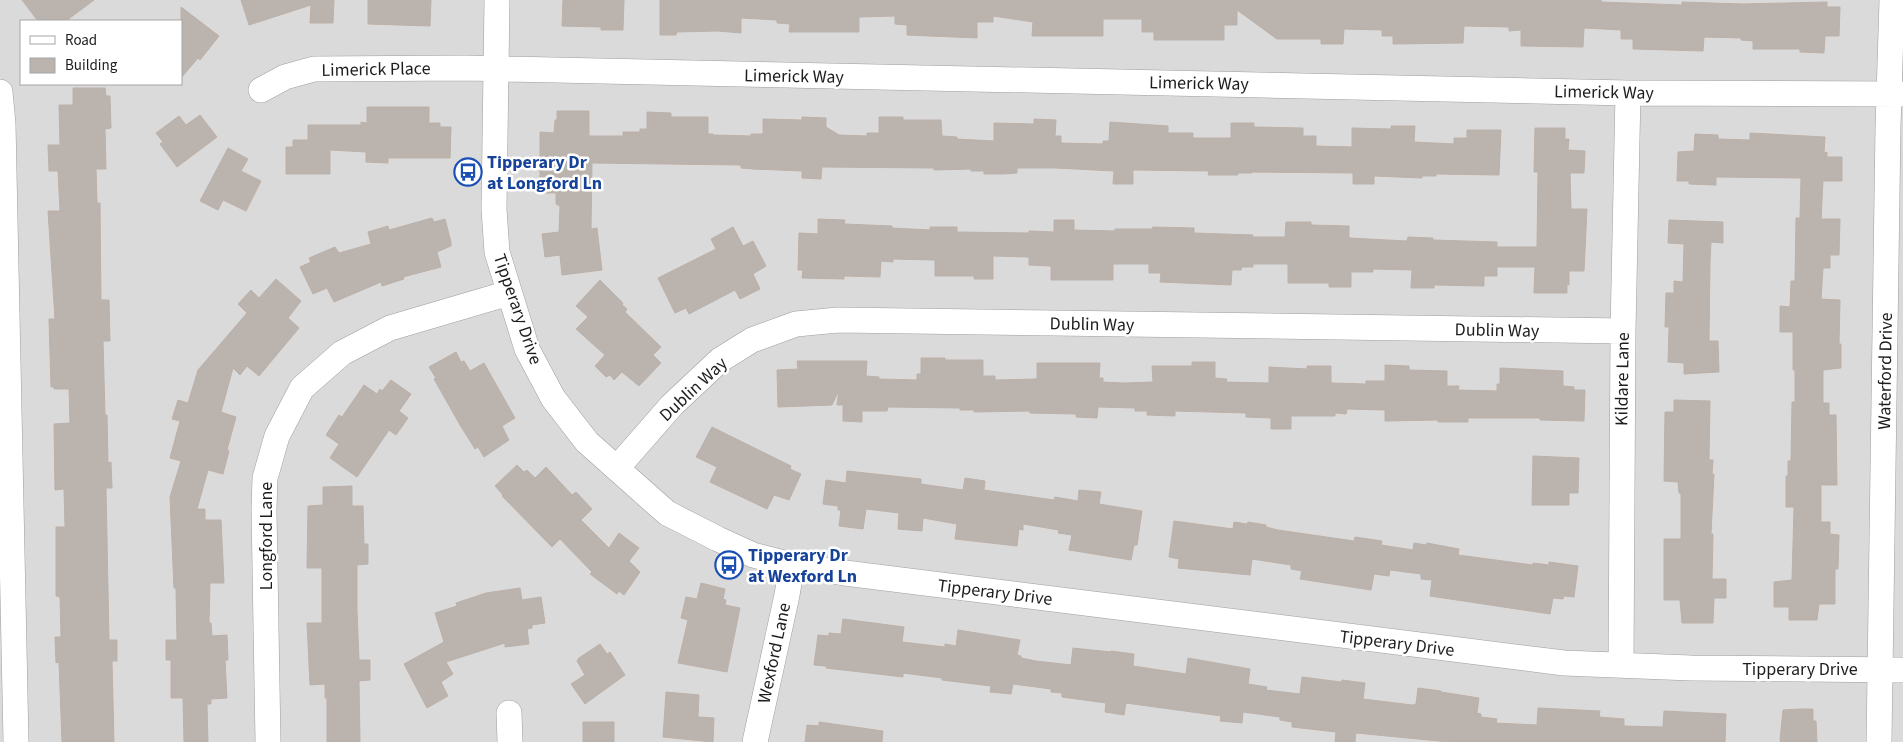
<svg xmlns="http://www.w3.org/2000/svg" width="1903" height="742" font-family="'Source Sans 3',sans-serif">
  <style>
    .residential { fill: #dbdada; fill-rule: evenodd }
    .building { fill: #bab3ae; stroke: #bdb1a9 }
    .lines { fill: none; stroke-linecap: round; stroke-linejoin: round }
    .street-casing { stroke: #9e9e9e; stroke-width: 26 }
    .street { stroke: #fff; stroke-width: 25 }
    .labels { text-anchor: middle; stroke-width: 5; stroke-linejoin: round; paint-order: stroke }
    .street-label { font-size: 18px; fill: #1d1d1d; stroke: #fff }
    .transit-label { font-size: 18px; font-weight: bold; fill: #164399; stroke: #fff; text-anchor: start }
  </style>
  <rect width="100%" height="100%" fill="#edeae4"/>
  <path class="residential" d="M0 0H1903V742H0ZM21 21H181V84H21Z"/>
  <path class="building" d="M22 0H94L66 21H38Z
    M241 0H334L333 23H310L311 5 249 25Z
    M368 0H431L430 26 368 24Z
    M563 0H624L623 30H601V27L562 26Z
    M660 0H1601V2L1682 5V2L1742 4 1827 2V7H1840L1839 36H1825L1824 53 1800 52V49H1753V41L1741 40V38L1704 37 1703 51 1633 49V39H1621V30L1584 28 1583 47 1521 46V30L1509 31V27L1464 26 1463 43 1393 44V36H1382V30L1344 29 1343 44H1321V39H1277L1237 10V25H1224V40H1154V32H1142V19H1103V36H1032L1033 22 993 16V22H977V38L907 35V25L895 24V16L859 17V32H789L790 24 777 23V20L741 18V33L718 31 677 32 676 35H660Z
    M181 7 219 36 200 60 198 58 181 78Z
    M73 88H105L106 96H110L111 128 105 129 106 169H96L97 203H100L101 300H109L110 341H103L105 415H107L108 463 111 462 112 488H106L109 640H117V661H112L114 742H62L59 662 56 663 55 637H61L60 597 56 596V527H65L64 489 55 490 54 424 70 423 69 389H54V387H51L49 319H55L48 211H60L58 171H49L48 145H60L59 105H73Z
    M367 107H429V123H440V127H451L450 158H388V163L366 162V152L330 150V174H286V147H293V140H308V125H361V122L367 123Z
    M557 111H589V136H623V132H640V129H647V112L671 113V117H708V134H713V135L751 136V134H763V119L802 120V117L826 118V127L839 135 867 136V133H879V117H903V120H941L942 136 957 137V139L994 141V123L1034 124V119L1056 120 1055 136H1061V143L1103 144V141H1109L1110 122 1168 126V133H1193V138H1231V123H1254V127L1303 128V136H1316V146L1352 147V128L1391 129V126H1415L1414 142 1454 144V138H1467V130H1501L1499 175 1436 174V176H1422V178L1374 176V184H1353V173L1252 172V173H1238V175H1208L1209 171 1133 170V184H1113L1114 171 1056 168H1017V173L1003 174H984V171H971V169L934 170V168L822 167 821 179 802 178V171L753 169 741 168V165L592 163 591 229 597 228 602 270 562 275 560 255 545 257 542 234 559 232 560 206 556 204V193H540V132L554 133 555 120H557Z
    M200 115 217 137 177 167 160 144 163 142 156 133 179 116 186 125Z
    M1535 128H1565V139H1569L1568 150 1585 151 1584 173H1570L1571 209H1587L1584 271H1569V285L1567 284V293H1534L1535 267H1497V276H1484V286L1434 285V288H1411L1412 270 1373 269V272H1351V287H1329V283H1288V264H1253V267H1242L1241 270H1232L1231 285 1160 282 1161 273H1149V264H1113V280H1051V266L1029 265V257L993 256V279H974V276H935V260L893 259V262L881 261 880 277 844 276V279L802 278 803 270H798L799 233 818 234V219L845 220 844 224 892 226V228L930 230V227H957V232L1029 233V231L1054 232V220H1074V230L1115 231V229H1152L1153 227 1194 228V233L1253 235 1252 237H1285L1286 222H1311V225L1349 226V238L1407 241 1408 237 1433 238V240L1497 242V247H1537L1538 172H1534Z
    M1750 133 1825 137 1824 153 1827 152V157H1842V181H1823L1821 219H1840L1839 255H1830V268H1823L1821 299 1840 300 1839 344H1841V368L1823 370V403H1829V415H1836L1837 485H1821V522H1830V534L1839 535 1838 569H1835V604H1819L1817 620H1789V607H1774V582L1792 580 1794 507H1786V476H1788V461H1791L1792 402H1795V370H1793V332H1780V306L1790 307 1791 281H1795L1796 218H1800L1801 178 1716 177V185L1689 184V181H1677L1678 152 1694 151 1695 134 1718 135V139L1750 140Z
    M228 148 248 159 241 171 261 181 246 211 223 200 218 210 200 201Z
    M432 218 434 222 445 219 451 242V246L437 252 441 267 403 277 404 279 382 286 381 282 334 302 327 288 313 294 300 267 311 262 309 258 335 247 339 253 371 244 368 232 388 226 389 230Z
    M1669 220 1723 222V243L1711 242 1710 262 1709 341H1718L1719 372 1684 374V363L1668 362 1669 327H1665L1666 293H1674V281L1683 282 1684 244 1668 243Z
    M733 227 743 246 753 241 766 266 753 274 760 289 740 299 735 290 689 314 686 308 675 313 658 278 716 249 711 239Z
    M276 279 301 301 288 318 299 328 259 376 247 366 240 375 233 368 221 412 236 417 227 450 229 451 223 474 208 470 197 509H205V520H221L224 583H210L209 623H211L212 636 227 635 228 660H225L227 698 211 699V704H207L208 742H184L183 698H171V660H166V640H177L176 588H174L170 497 181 461 170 458 180 421 172 419 178 400 188 403 198 370 247 313 238 304 251 290 259 298Z
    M600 280 623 303 622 305 627 309 625 312 661 347 653 355 661 363 639 386 622 372 614 380 610 375 606 377 595 366 605 355 576 329 588 317 576 306Z
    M456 352 461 362 464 361 470 371 484 363 515 418 502 426 509 440 484 457 478 447 475 449 460 425 434 379 436 378 429 367Z
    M921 358H945V360H983V376H995V380L1037 379V363H1100L1099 378H1103V382L1123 383 1153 382 1152 366H1192V362H1215V378L1227 379 1226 382 1269 383V367L1307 369V366H1331V383L1366 384V381H1385V365L1409 366V370L1447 371V386H1459L1458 390 1497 391V384H1500V368L1563 371V386L1574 387V390H1585L1584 421 1540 420V418H1468V422H1438V420L1385 421V410L1347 409 1346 414 1335 413V416H1291V429H1271V418L1246 417V413L1175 411V416L1147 415V411H1135V408L1098 407 1097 418 1076 417V414L1030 413V411L974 412V410H960V408L888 407 887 411H862V422L843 421V405H837L839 390 832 405 778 407 777 370 798 369 797 361H867L866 376 879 377V379L917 380V374H921Z
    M391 380 411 394 399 411 408 418 396 435 389 430 357 477 330 458 339 444 326 435 339 415 342 417 364 385 377 394 380 389 382 391Z
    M1674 400 1710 401 1709 460H1713L1712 474H1714L1711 534H1713L1712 579H1726V598H1714L1713 623H1682L1680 600H1664V539H1681V494L1679 493 1678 482 1664 481 1665 412H1674Z
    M712 427 791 466 790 469 801 474 789 500 774 495 767 509 710 482 717 467 696 457Z
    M1533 456 1579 458 1578 493H1569V505H1532Z
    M517 465 524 472 527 470 535 478 546 467 572 495 576 492 592 509 581 520 609 548 619 533 639 548 629 561 640 572 624 595 619 591 617 594 590 574 592 572 560 539 552 547 502 496 503 495 495 486Z
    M847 471 921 479V484L963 490 965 478 985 481 984 490 1054 500 1055 497 1078 501 1079 490 1101 492 1099 504 1142 511 1137 545H1134L1131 560 1069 550 1072 535 1058 533 1059 530 1023 524V530L1019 529 1017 546 955 539 957 524 923 518 922 531 898 529 899 513 866 509 863 529 839 526 841 510H838V506L823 504 826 480 846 483Z
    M352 486V506H363L364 544H368V564L357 565V611L359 660H370V680L359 681 360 742H327V698H325V684L310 685 307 623H322V568H307L308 506 323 505V487Z
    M1174 521 1233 529 1234 522 1247 524 1248 522 1266 525V527L1278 530 1354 541 1355 537 1382 541 1381 545 1413 550 1414 543 1426 545 1427 543 1459 549 1458 555 1533 565V563L1549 565V562L1578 566 1574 597 1564 596 1563 599 1553 598 1550 614 1430 596 1432 580 1421 579V574L1390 570 1389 576 1374 574 1371 590 1300 579 1302 571 1291 569V565L1252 559 1250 575 1178 568 1179 559 1169 557Z
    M701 583 725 589 723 599 726 600 725 605 740 608 727 672 678 663 688 620 681 618 686 597 697 599Z
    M520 588 522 600 541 597 545 623 532 625V628L527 629 529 644 505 647V643L446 662 453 674 441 682 448 696 427 708 404 664 444 642 435 613 457 606 456 603 486 593Z
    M843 619 904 627 902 642 945 647V644L956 646 958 630 1020 640 1017 655 1021 656V658L1036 661 1071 665 1073 648 1111 652V651L1134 654 1133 666 1186 674 1188 658 1250 669 1248 684 1267 687 1266 690 1300 694 1302 677 1341 682 1342 680 1365 683 1363 699 1412 705 1416 704 1418 688 1441 691V692L1479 698 1477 713 1481 714V717L1497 719 1496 723 1537 725 1538 708 1600 711 1599 717 1624 719V726L1663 727 1664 711 1726 714 1725 742H1449L1356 733 1355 742H1335L1336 732 1292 727V722L1280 720V717L1243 712 1242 723 1220 721 1221 716 1126 703 1124 715 1105 712 1106 703 1062 697V693L1051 692V689L1013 684 1011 694 990 692 991 686 942 680V678L903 673V677L826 668V666L814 665 818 635 829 636V633L841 634Z
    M600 644 607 654 610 652 625 675 585 704 571 684 585 675 577 661 579 658Z
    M666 692 699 695 698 717 714 718 713 742 663 737Z
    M1799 709H1813V721H1816L1817 742H1781L1780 740 1783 710Z
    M583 722H614V742H583Z
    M819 722 883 731 882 742H805L807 725 819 726Z"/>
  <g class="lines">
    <g class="street-casing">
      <path id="street" d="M497 0 494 209 497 252 527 349 553 398 587 442 667 513 718 539 753 555 792 565 845 573 1564 663 1691 668 1903 670
        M261 90 285 77 314 69 465 68 1628 93 1903 94
        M0 92 3 124 16 742
        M617 468 672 405 720 360 752 340 796 324 838 320 1623 331
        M1621 665 1623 331 1628 93
        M509 713 510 742
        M268 742 264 510 265 478 277 436 302 388 342 353 390 328 509 293
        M755 742 787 595 792 565
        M1879 742 1888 127 1892 0"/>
    </g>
    <use href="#street" class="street"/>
  </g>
  <defs>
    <g id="bus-ring" transform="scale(1.4375)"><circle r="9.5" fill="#fff" stroke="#1a4fb4" stroke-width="1.5"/><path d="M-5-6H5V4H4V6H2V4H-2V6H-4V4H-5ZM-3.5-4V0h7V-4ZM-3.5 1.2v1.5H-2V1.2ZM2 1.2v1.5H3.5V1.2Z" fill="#1a4fb4"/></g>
  </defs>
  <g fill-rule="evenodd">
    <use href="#bus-ring" x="468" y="172"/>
    <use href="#bus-ring" x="729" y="565"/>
  </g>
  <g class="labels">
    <g class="street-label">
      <text transform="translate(376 69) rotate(-1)" y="6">Limerick Place</text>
      <text transform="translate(794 76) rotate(1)" y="6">Limerick Way</text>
      <text transform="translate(1199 83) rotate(1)" y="6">Limerick Way</text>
      <text transform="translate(1604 92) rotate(1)" y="6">Limerick Way</text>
      <text transform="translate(518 309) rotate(71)" y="6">Tipperary Drive</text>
      <text transform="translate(1092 324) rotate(1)" y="6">Dublin Way</text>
      <text transform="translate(1497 330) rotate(1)" y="6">Dublin Way</text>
      <text transform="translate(1885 371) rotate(-89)" y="6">Waterford Drive</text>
      <text transform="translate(1622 379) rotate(-89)" y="6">Kildare Lane</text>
      <text transform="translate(693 389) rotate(-43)" y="6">Dublin Way</text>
      <text transform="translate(266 536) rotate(-90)" y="6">Longford Lane</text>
      <text transform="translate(995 592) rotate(7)" y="6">Tipperary Drive</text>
      <text transform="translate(1397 643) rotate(7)" y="6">Tipperary Drive</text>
      <text transform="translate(774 653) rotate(-78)" y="6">Wexford Lane</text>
      <text x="1800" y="675">Tipperary Drive</text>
    </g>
    <g class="transit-label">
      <text x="487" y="168">Tipperary Dr<tspan x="487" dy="21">at Longford Ln</tspan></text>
      <text x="748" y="561">Tipperary Dr<tspan x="748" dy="21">at Wexford Ln</tspan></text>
    </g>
  </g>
  <rect x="20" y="20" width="162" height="65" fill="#ffffff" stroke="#a5a5a5"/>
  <rect x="30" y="36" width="25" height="8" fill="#ffffff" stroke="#a5a5a5"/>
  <text x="65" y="45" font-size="15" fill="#1d1d1d">Road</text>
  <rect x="30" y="58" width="25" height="15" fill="#bab3ae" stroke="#a5a5a5"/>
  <text x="65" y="70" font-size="15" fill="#1d1d1d">Building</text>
</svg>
